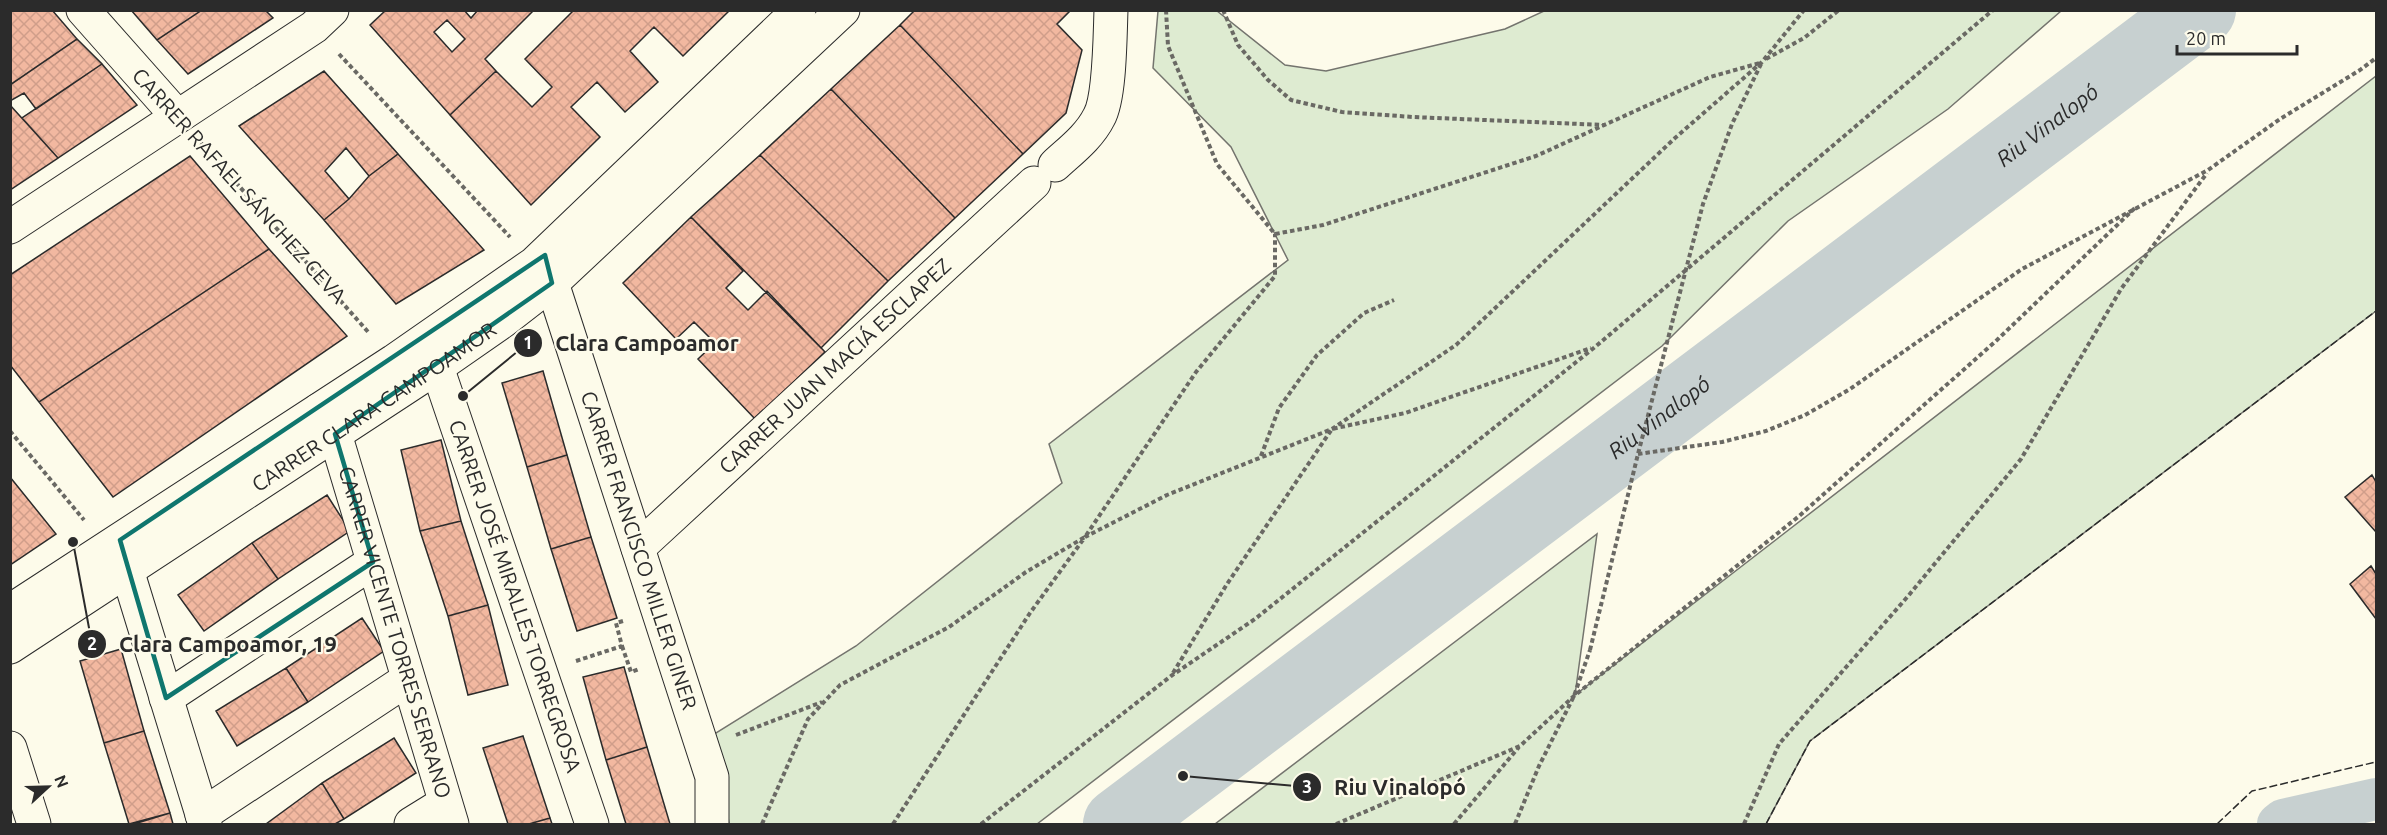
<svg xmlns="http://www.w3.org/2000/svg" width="2387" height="835" font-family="Ubuntu,sans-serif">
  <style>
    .green { fill: #deebd1; stroke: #74746e; stroke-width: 1.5 }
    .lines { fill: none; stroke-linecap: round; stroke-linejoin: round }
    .canal { stroke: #c7d0d0; stroke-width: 42 }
    .river { stroke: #c7d0d0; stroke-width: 72 }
    .building { fill: url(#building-cross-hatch); stroke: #2b2b2b; stroke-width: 1.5; fill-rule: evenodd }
    .street-casing { stroke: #2b2b2b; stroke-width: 35 }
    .secondary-casing { stroke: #2b2b2b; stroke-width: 35 }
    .path { stroke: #6a6964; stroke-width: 4; stroke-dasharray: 4.5 3; stroke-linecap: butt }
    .street { stroke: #fdfbea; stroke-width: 33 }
    .secondary { stroke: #fdfbea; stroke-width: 33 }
    .path-bridge { stroke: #6a6964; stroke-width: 4; stroke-dasharray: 4.5 3; stroke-linecap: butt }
    .fence { stroke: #2b2b2b; stroke-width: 1.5; stroke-dasharray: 8 3; stroke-linecap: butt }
    .marked { fill: none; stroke: #0f766e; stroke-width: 4.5; stroke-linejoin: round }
    .labels { text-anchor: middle; stroke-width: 4.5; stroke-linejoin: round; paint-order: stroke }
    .street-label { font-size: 21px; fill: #2b2b2b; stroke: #fdfbea }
    .water-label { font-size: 22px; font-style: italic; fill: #2b2b2b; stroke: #fdfbea }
    .leader { fill: none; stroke: #2b2b2b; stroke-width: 2 }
    .callout-dot { fill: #2b2b2b; stroke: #fdfbea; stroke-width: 2 }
    .mark-label { font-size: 18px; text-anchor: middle; font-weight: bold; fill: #fff }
    .callout-label { font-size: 22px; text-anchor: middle; font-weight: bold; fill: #2b2b2b; stroke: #fdfbea; stroke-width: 4.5; stroke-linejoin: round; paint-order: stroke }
  </style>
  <defs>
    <pattern id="building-cross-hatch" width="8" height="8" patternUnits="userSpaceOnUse" patternTransform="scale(1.5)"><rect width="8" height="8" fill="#f2b8a0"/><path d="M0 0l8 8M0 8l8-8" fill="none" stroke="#d09e8a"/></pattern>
  </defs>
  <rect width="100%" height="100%" fill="#fdfbea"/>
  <path class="green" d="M1158 11H1217L1285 65 1326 71 1505 29 1544 11H2061L1948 109 1788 221 1662 346 1037 824H729L722 774 711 736 856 646 1062 483 1049 444 1288 260 1231 147 1153 68Z
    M2376 76V311L1810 741 1766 824H1215L1597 534 1575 695Z"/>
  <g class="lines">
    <path class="canal" d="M2278 824 2283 820 2376 799"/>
    <path class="river" id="s1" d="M1119 824 2200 10"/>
  </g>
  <path class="building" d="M10 10H52L77 39 10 85Z
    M131 10H202L157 40Z
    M202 10H265L273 18 188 74 157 40Z
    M386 10H464L471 18 478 10H534L485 59 496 71 450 115 370 25ZM447 20 465 39 452 52 434 32Z
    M574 10H730L683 56 654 27 630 51 658 82 625 112 597 82 571 107 600 137 531 205 450 115 496 71 532 107 552 87 525 59Z
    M915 10H1071L1057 24 1082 50 1066 113 1023 154 900 25Z
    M900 25 1023 154 955 218 831 89Z
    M77 39 102 64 36 109 24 93 10 101V85Z
    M102 64 137 105 58 158 22 118Z
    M324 71 398 154 369 176 346 148 325 171 349 199 324 220 239 126Z
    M831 89 955 218 888 281 760 155Z
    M10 105 58 158 10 190Z
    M398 154 484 250 396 304 324 220 349 199 369 176Z
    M760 155 888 281 821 348 691 217Z
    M190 156 269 249 39 402 10 365V275Z
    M691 217 743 271 726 288 748 310 767 291 825 352 755 419 698 359 715 343 694 322 676 339 623 283Z
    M269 249 347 336 113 497 39 402Z
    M543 371 567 455 527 467 502 383Z
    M441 440 461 521 420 531 401 450Z
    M567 455 591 537 551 549 527 467Z
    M2372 475 2376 482V532L2345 497Z
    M10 477 56 534 10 565Z
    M327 495 350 531 278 579 252 543Z
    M461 521 488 605 448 616 420 531Z
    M591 537 617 618 577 631 551 549Z
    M252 543 278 579 204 631 178 595Z
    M2371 566 2376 574V619L2350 584Z
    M488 605 508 685 468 695 448 616Z
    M362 618 384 651 308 702 286 668Z
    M121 649 144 731 104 743 80 661Z
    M624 667 647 747 606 760 583 677Z
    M286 668 308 702 237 746 216 711Z
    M144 731 170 813 129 824 104 743Z
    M523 736 550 818 529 824H508L483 748Z
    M394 738 416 773 344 819 322 783Z
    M647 747 670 824H626L606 760Z
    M322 783 344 819 335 824H266Z
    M170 813 173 824H134Z
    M550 818 552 824H529Z"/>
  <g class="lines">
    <g class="street-casing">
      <g id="street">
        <path d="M83 10 177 116"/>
        <path d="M1055 165C1070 151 1089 137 1099 117 1110 98 1110 35 1111 10"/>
        <path d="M10 227 314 27 332 10"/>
        <path id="s2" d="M545 256 552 283 712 777V824"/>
        <path id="s3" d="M437 367 592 824"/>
        <path id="s4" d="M319 410 335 434 452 824"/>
        <path d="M121 544 127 570 205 824"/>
        <path id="s5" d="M638 548 1034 183"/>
        <path d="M166 698 373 562"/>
        <path d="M10 748 34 824"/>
        <path d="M202 815 408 679"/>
        <path d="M411 824 445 803"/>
      </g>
    </g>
    <g class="secondary-casing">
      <g id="secondary">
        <path d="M10 611 394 361 535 263 799 10"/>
        <path id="s6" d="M10 647 437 367 503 321 552 283 843 10"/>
      </g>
    </g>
    <path class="path" d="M1166 10 1168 46 1217 164 1275 234 1323 225 1536 156 1710 77 1760 63
      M1223 10 1238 45 1268 80 1291 100 1342 112 1413 117 1604 125
      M339 54 510 237
      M1766 59 1804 38 1839 10
      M201 143 369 333
      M10 431 84 520
      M1638 454 1722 442 1766 431 1805 415 1850 389 2022 269 2208 170 2280 119 2360 70 2376 58
      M1261 456 1279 408 1317 355 1364 313 1394 300
      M622 646 631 672 639 669
      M576 661 622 646 616 623 623 621
      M1173 673 1227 584 1332 429 1405 413 1591 348
      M736 735 822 702
      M762 824 808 719 840 685 949 627 1026 572 1085 537 1196 372 1275 276V234
      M893 824 1030 613 1085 537 1167 495 1332 429 1456 345 1675 138 1762 62 1804 10
      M981 824 1171 676 1255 619 1595 347 1993 10
      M1336 824 1520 746 1574 696 1798 517 1997 340 2136 207
      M1454 824 1519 747
      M1515 824 1539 766 1574 696 1590 650
      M1744 824 1779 744 1909 595 2021 459 2121 289 2207 173"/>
    <use href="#street" class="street"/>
    <use href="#secondary" class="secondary"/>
    <path class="path-bridge" d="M1590 650 1638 454 1703 204 1732 124 1762 62"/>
    <path class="fence" d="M1766 824 1810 741 2376 311
      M2217 824 2252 791 2376 762"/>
  </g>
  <path class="marked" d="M545 255 552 283 335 434 373 562 166 698 120 540Z"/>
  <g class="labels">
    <g class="street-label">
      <text transform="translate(239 186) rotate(48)" y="7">CARRER RAFAEL SÁNCHEZ CEVA</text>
      <text dy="7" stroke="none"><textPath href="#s5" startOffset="268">CARRER JUAN MACIÁ ESCLAPEZ</textPath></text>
      <text dy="7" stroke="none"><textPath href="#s6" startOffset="436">CARRER CLARA CAMPOAMOR</textPath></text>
      <text dy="7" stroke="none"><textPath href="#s2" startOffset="309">CARRER FRANCISCO MILLER GINER</textPath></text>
      <text dy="7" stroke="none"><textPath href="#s3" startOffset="242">CARRER JOSÉ MIRALLES TORREGROSA</textPath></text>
      <text dy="7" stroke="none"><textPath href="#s4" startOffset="236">CARRER VICENTE TORRES SERRANO</textPath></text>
    </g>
    <g class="water-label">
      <text dy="8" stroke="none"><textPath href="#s1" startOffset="1162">Riu Vinalopó</textPath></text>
      <text dy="8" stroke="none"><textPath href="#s1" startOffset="676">Riu Vinalopó</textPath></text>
    </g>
  </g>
  <path class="leader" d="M463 396L528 343M73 542L92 644M1183 776L1307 787"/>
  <g class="callout-dot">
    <circle cx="463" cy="396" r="6"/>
    <circle cx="73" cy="542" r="6"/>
    <circle cx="1183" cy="776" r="6"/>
    <circle cx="528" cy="343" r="15"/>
    <circle cx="92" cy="644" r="15"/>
    <circle cx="1307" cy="787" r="15"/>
  </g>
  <g class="mark-label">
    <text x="528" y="349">1</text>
    <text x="92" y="650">2</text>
    <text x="1307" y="793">3</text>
  </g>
  <g class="callout-label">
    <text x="647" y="351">Clara Campoamor</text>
    <text x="228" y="652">Clara Campoamor, 19</text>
    <text x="1400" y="795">Riu Vinalopó</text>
  </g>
  <rect width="2387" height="835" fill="none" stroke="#2b2b2b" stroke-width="24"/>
  <g transform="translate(48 787) rotate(68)" stroke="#fdfbea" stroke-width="4.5" paint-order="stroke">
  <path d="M0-4.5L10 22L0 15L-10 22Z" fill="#2b2b2b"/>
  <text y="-9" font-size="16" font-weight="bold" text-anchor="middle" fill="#2b2b2b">N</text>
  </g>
  <path d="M2177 45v9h120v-9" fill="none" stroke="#2b2b2b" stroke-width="3"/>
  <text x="2186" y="45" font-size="18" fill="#2b2b2b" stroke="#fdfbea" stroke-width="4.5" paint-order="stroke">20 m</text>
</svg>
